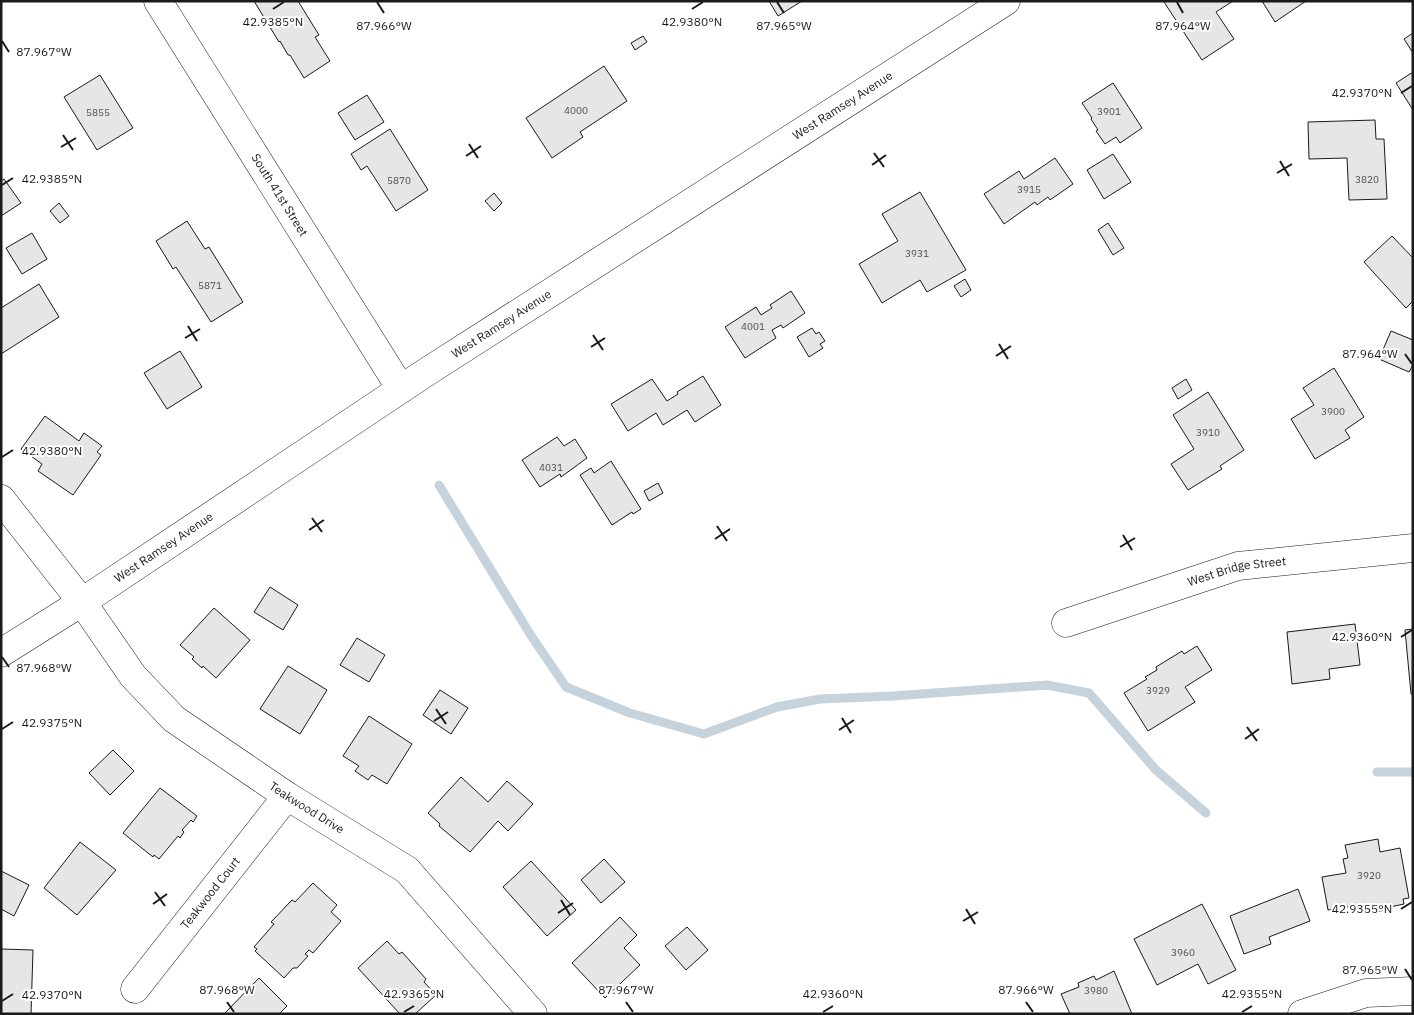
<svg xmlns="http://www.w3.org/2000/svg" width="1414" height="1015" font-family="'IBM Plex Sans',sans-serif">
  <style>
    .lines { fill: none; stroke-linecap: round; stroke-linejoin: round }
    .stream { stroke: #c6d2dc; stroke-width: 9 }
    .building { fill: #e6e6e6; stroke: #1a1a1a }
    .minor-casing { stroke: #1a1a1a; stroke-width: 29 }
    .minor { stroke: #fff; stroke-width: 28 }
    .ticks { fill: none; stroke: #1a1a1a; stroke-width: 2 }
    .labels { text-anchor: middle; stroke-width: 4; stroke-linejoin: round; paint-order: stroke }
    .number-label { font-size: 10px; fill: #4d4d4d }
    .street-label { font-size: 12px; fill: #1a1a1a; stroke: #fff }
    .ticks-label { font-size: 12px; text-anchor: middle; fill: #1a1a1a; stroke: #fff; stroke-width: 4; stroke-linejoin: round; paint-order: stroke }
  </style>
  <rect width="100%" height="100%" fill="#fff"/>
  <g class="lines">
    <path class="stream" d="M439 485 530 634 566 687 630 713 704 734 777 707 820 699 893 696 1047 685 1089 693 1156 770 1206 813
      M1377 772H1413"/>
  </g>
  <path class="building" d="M254 1H298L319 35 315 37 330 61 304 78 290 55H288L280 41 279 42Z
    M769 1H802L778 16Z
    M1166 1H1233L1216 12 1234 39 1202 60 1164 2Z
    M1262 1H1306L1275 22Z
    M1413 33V53L1404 39Z
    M643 36 647 42 635 50 631 43Z
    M604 66 627 101 580 132 583 137 552 158 526 118Z
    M1413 72V110L1396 83Z
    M100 75 133 128 97 150 64 97Z
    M1113 83 1142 128 1120 143 1116 137 1105 144 1096 131 1098 130 1091 119 1092 118 1082 103Z
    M367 95 384 122 355 140 338 113Z
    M1375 120 1376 139H1384L1387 199 1349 200 1347 158 1309 159 1308 122Z
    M390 129 428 190 396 211 367 166 361 170 351 154Z
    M1113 154 1131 182 1104 199 1087 170Z
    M1055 158 1073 184 1050 200 1048 197 1037 205 1035 202 1004 224 984 194 1019 171 1024 179Z
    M4 179 21 203 1 216V181Z
    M920 192 966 270 927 292 920 280 882 303 859 264 898 241 882 214Z
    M494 193 502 203 494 211 485 201Z
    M59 203 69 216 60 223 50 211Z
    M187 221 205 249 209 247 243 302 211 322 176 267 173 269 156 241Z
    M1108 223 1124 248 1113 255 1098 230Z
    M32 233 47 259 22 274 6 248Z
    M1392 236 1413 258V301L1406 308 1364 262Z
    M965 279 971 290 961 297 954 286Z
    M39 284 59 317 1 354V308Z
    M791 291 805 313 783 328 781 325 772 330 776 338 745 358 725 327 756 307 761 315 772 308 770 305Z
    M812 328 816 334 819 332 825 341 820 344 823 348 809 357 797 337Z
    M1391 331 1413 340V365L1409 372 1379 359Z
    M180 351 202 387 167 409 144 373Z
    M1334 368 1364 417 1345 430 1350 438 1315 459 1291 419 1314 405 1303 388Z
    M703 376 721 405 695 422 687 410 663 425 656 413 628 431 611 404 652 379 667 401 678 394 677 392Z
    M1186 379 1192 390 1178 399 1172 388Z
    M1208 392 1244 450 1220 466 1222 469 1188 490 1171 464 1194 449 1173 415Z
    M45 416 79 441 84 433 102 446 97 452 101 455 73 495 38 471 42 464 21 449Z
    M557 437 564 446 575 439 587 458 561 477 560 474 540 487 522 460Z
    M611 461 641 509 633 514 632 512 612 525 580 475 591 468 594 473Z
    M658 483 663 493 649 501 644 491Z
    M270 587 298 605 283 630 254 612Z
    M214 608 250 640 216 678 203 666 202 668 192 659 194 657 180 645Z
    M1355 624 1360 665 1329 669 1330 679 1292 684 1287 632Z
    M1413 629V694H1411L1405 630Z
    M357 638 385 655 369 682 340 665Z
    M1197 646 1212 670 1185 687 1195 702 1148 731 1124 693 1147 679 1145 677 1157 670 1156 667 1182 651 1184 654Z
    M288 666 327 690 300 734 260 709Z
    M440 690 468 708 451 734 423 715Z
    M369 716 412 744 387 784 372 775 368 780 355 771 359 766 343 756Z
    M113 750 134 771 110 795 89 773Z
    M461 777 488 802 507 781 533 804 508 831 498 821 470 852 439 826 440 824 428 813Z
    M160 788 197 816 193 822 191 820 182 830 184 832 180 838 178 836 159 859 154 855 153 857 123 833Z
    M1378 839 1380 852 1400 848 1409 898 1403 899 1404 904 1390 907 1391 909 1374 912 1373 910 1360 912V908L1354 909 1353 906 1328 910 1322 877 1346 873 1343 859 1348 858 1345 845Z
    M80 842 116 870 77 915 44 888Z
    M604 859 625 882 601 903 581 880Z
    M531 861 576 910 547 936 503 887Z
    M1 871 29 885 14 916 1 909Z
    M313 883 337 905 331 912 341 921 313 953 309 950 305 954 308 956 297 968H293L284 978 255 951 257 949 254 947 274 924 271 922 292 900 295 902Z
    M1298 889 1310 921 1269 937 1271 944 1244 954 1230 916Z
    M1202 904 1236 970 1208 984 1198 964 1157 985 1134 939Z
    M620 917 637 935 624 948 640 965 605 998 572 963Z
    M687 927 708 950 686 970 665 946Z
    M387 941 399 954 402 952 426 979 424 982 436 995 415 1014H400L358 968Z
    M1 949 33 950 31 1014H1Z
    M1114 971 1132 1014H1070L1061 994 1079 987 1078 983 1094 976 1096 980Z
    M259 978 287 1006 279 1014H224Z"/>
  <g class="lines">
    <g class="minor-casing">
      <g id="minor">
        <path id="s1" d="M158 1 401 389"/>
        <path id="s2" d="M1 499 82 602 133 676 174 719 287 796 407 870 533 1014"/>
        <path id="s3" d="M1066 623 1238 566 1413 548"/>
        <path id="s4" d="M1 653 82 602 425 373 1006 1"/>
        <path id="s5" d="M135 989 287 796"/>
        <path d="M1302 1014 1366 993 1413 991"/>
      </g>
    </g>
    <use href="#minor" class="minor"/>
  </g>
  <path class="ticks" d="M377 2 384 13M777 2 784 13M1177 2 1183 13M273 9 284 2M692 9 703 2M2 41 9 52M1401 93 1412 86M63 135 73 150M469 144 478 158M61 147 76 138M874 153 884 167M466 156 481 146M1280 161 1289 176M872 165 886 155M1277 173 1292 164M2 185 13 178M188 326 197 341M593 335 603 350M185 338 200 329M999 344 1008 359M591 347 605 338M1405 354 1412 364M996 356 1011 346M2 457 13 450M312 518 322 532M717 526 727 541M309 530 324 520M1123 535 1132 550M715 539 730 529M1120 547 1135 538M1401 637 1412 630M2 657 9 667M436 709 446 724M842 718 851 733M434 721 448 712M1247 727 1257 741M2 729 13 722M839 730 854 720M1245 739 1259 729M155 892 165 906M561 900 570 915M153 904 167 894M966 909 975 924M1401 909 1412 902M558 913 573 903M963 921 978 912M1405 969 1412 980M2 1001 13 994M227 1002 234 1012M626 1002 633 1012M1026 1002 1033 1012M404 1012 414 1006M823 1012 833 1006M1242 1012 1252 1006"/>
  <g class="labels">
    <g class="number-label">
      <text x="576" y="114">4000</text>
      <text x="1109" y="115">3901</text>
      <text x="98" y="116">5855</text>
      <text x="1367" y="183">3820</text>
      <text x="399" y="184">5870</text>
      <text x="1029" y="193">3915</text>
      <text x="917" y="257">3931</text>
      <text x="210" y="289">5871</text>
      <text x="753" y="330">4001</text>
      <text x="1333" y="415">3900</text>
      <text x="1208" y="436">3910</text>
      <text x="551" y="471">4031</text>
      <text x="1158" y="694">3929</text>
      <text x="1369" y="879">3920</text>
      <text x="1183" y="956">3960</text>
      <text x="1096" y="994">3980</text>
    </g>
    <g class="street-label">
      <text dy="4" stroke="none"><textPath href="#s4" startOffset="1004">West Ramsey Avenue</textPath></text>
      <text dy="4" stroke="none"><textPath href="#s1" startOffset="229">South 41st Street</textPath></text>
      <text dy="4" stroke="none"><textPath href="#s4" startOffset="599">West Ramsey Avenue</textPath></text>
      <text dy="4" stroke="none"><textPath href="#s4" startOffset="194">West Ramsey Avenue</textPath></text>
      <text dy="4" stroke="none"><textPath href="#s3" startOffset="179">West Bridge Street</textPath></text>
      <text dy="4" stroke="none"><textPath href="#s2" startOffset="440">Teakwood Drive</textPath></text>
      <text dy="4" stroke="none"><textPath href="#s5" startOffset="122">Teakwood Court</textPath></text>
    </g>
  </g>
  <g class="ticks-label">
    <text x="273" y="26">42.9385°N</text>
    <text x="692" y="26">42.9380°N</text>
    <text x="1183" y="30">87.964°W</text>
    <text x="384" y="30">87.966°W</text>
    <text x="784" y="30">87.965°W</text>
    <text x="44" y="56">87.967°W</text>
    <text x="1362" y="97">42.9370°N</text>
    <text x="52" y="183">42.9385°N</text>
    <text x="1370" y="358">87.964°W</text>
    <text x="52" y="455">42.9380°N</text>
    <text x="1362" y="641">42.9360°N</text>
    <text x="44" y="672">87.968°W</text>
    <text x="52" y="727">42.9375°N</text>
    <text x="1362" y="913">42.9355°N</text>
    <text x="1370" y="974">87.965°W</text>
    <text x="227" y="994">87.968°W</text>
    <text x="626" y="994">87.967°W</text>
    <text x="1026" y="994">87.966°W</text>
    <text x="414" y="998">42.9365°N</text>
    <text x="833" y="998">42.9360°N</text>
    <text x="1252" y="998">42.9355°N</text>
    <text x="52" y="999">42.9370°N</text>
  </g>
  <rect width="1414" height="1015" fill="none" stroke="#1a1a1a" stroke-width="5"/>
</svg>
